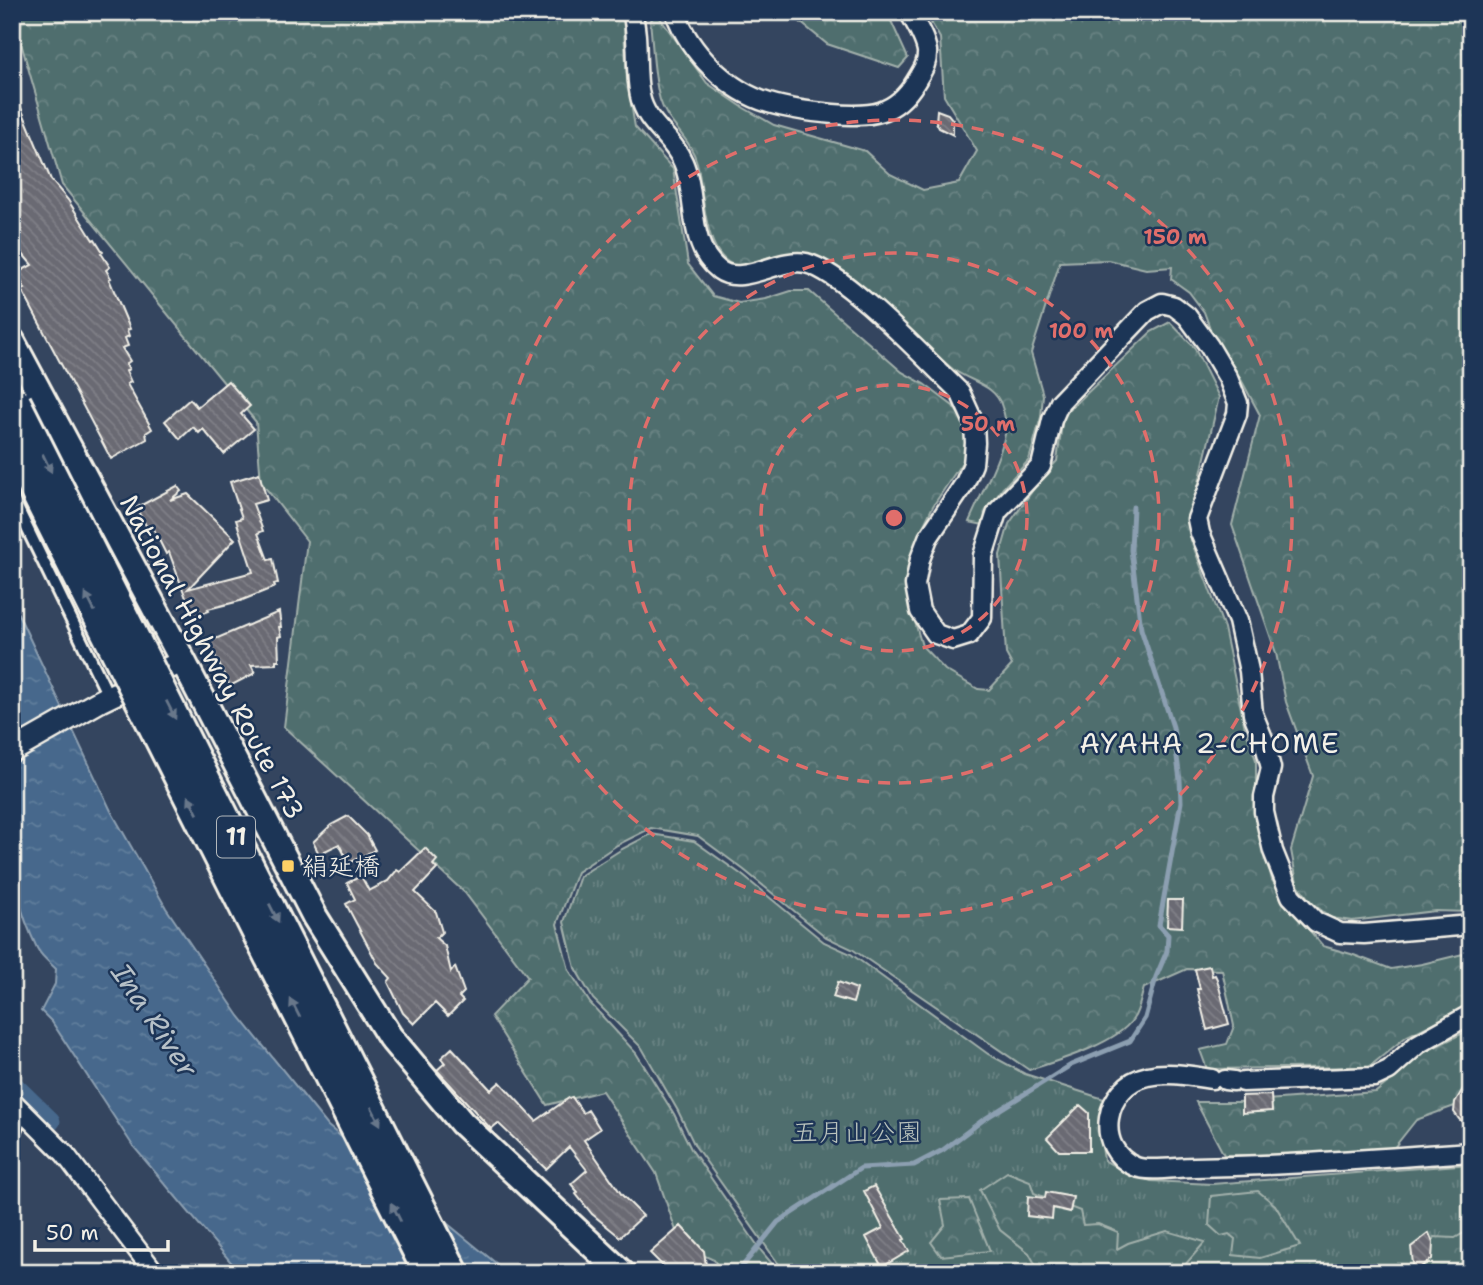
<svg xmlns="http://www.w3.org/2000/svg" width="1483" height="1285" font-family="'Shantell Sans','Klee One',sans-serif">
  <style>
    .grass { fill: url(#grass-tufts); stroke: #a2b0ab; stroke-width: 2 }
    .forest { fill: url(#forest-crowns); stroke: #a2b0ab; stroke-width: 2 }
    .water { fill: url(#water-ripples); stroke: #8c9fb1; stroke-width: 2 }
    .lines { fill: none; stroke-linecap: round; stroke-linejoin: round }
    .stream { stroke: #8c9fb1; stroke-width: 5 }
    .canal { stroke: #46688c; stroke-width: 19 }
    .building { fill: url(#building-back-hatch); stroke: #f4f1e8; stroke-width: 2 }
    .pedestrian-casing { stroke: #f4f1e8; stroke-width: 16 }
    .minor-casing { stroke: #f4f1e8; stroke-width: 19 }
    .tertiary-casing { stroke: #f4f1e8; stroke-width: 23 }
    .secondary-casing { stroke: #f4f1e8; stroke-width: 26 }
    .trunk-casing { stroke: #f4f1e8; stroke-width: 30 }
    .pedestrian { stroke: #1d3557; stroke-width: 10 }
    .minor { stroke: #1d3557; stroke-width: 14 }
    .tertiary { stroke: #1d3557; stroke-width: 18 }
    .secondary { stroke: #1d3557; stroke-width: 21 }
    .trunk { stroke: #1d3557; stroke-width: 24 }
    .motorway-bridge-casing { stroke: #f4f1e8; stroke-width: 32; stroke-linecap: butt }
    .motorway-bridge { stroke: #1d3557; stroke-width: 26 }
    .oneway { fill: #68778a }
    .ring { fill: none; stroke: #e06e6b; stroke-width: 3.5; stroke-dasharray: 12 9 }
    .poi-dot { fill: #ffd166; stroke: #1d3557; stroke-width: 2.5 }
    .labels { text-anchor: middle; stroke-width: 5; stroke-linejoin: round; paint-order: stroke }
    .shield { fill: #1d3557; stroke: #b4b9bc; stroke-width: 2 }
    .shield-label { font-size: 24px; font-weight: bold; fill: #f4f1e8 }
    .street-label { font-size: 26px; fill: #f4f1e8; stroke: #1d3557 }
    .poi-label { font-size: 26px; fill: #f4f1e8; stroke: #1d3557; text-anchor: start }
    .park-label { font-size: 26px; fill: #bac3bd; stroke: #1d3557 }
    .neighbourhood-label { font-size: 28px; letter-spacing: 2px; fill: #f4f1e8; stroke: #1d3557 }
    .water-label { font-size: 28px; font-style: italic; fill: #b7c1c8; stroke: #1d3557 }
    .centre { fill: #e06e6b; stroke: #1d3557; stroke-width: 3.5 }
    .ring-label { font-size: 21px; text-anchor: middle; font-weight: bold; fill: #e06e6b; stroke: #1d3557; stroke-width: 5; stroke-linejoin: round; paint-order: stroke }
  </style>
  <defs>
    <pattern id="grass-tufts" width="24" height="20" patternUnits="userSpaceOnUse" patternTransform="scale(1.75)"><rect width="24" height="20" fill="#4f6e6e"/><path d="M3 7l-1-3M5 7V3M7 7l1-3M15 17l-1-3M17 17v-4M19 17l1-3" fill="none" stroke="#698383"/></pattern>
    <pattern id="forest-crowns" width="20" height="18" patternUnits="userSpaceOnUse" patternTransform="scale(1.75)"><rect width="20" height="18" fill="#4f6e6e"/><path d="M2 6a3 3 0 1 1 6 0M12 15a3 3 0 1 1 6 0" fill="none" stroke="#698383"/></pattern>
    <pattern id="water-ripples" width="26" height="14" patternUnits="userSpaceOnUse" patternTransform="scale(1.75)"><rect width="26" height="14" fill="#46688c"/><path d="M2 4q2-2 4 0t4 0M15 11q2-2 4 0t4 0" fill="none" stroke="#617e9c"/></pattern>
    <pattern id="building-back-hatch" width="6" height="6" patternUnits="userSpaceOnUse" patternTransform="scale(1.75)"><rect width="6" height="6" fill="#6a6a73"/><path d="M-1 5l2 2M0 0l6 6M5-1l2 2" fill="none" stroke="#808087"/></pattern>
  </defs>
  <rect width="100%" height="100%" fill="#34455f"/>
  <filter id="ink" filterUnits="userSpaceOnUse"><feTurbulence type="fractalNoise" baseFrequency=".0143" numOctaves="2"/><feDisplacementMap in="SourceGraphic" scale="14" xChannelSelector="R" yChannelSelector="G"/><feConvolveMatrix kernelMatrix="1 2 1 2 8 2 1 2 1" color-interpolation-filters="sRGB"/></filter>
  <g filter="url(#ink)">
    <path class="grass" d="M651 834 694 841 742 875 824 942 851 954 988 1054 1025 1074 1107 1100 1100 1133 1104 1160 1125 1172 1151 1181 1212 1184 1471 1164V1273H785L695 1146 678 1111 642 1048 593 999 575 968 564 922 580 876 622 849Z"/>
    <path class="forest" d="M12 12H623L627 80 635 127 673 169 688 264 713 296 739 303 766 299 791 291H809L902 372 924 384 953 406 969 430 965 458 933 506 917 539 909 571 913 615 922 646 945 670 978 689 989 690 1012 665 1006 654 1000 555 1009 524 1042 477 1057 461 1063 416 1151 332 1170 322 1194 347 1219 397 1190 521 1191 540 1224 628 1245 728 1256 760V815L1272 880 1291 909 1323 946 1351 954 1391 969 1422 964 1471 952V1005L1407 1036 1369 1067 1207 1069 1200 1050 1227 1044 1234 1026 1222 970 1187 969 1144 988C1141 997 1139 1011 1133 1019 1116 1044 1057 1061 1029 1070L852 949 826 937 744 870 698 836 651 828 617 845 577 872 557 924 569 970 590 1003 636 1053 674 1114 691 1149 762 1252 780 1273H722L714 1260 681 1245 656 1173 602 1091 547 1105 491 1016 528 977 465 893 284 727 307 541 261 482 256 422 62 185Z
      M788 12H887L908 58 899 68 827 44Z
      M925 12H1471V912L1435 911 1352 921 1331 918 1311 902 1297 883 1291 850 1313 776 1286 702 1276 653 1232 525 1260 415 1237 372 1214 339 1204 312 1189 292 1171 279 1172 267 1146 269 1108 260 1060 262 1031 353 1043 395 1041 417 1029 460 1003 488 985 513 984 525 969 522C979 498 1004 452 1006 428 1006 422 1004 413 1002 407 996 385 971 382 954 370 913 339 857 267 810 254 800 252 783 254 773 256 759 259 742 272 728 262 703 246 704 190 697 163 691 138 667 124 660 100 653 75 653 46 650 21L657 14 707 83 744 108 774 125 865 151 890 174 923 190 959 183 977 151 944 96 940 38Z
      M1471 1029V1100L1416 1120 1389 1154 1224 1155 1196 1102H1238L1376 1092 1425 1052Z
      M1007 1172 1030 1181 1034 1193 1080 1211 1083 1225 1098 1224 1118 1232 1117 1249 1128 1243 1167 1231 1205 1242 1178 1273H1149L1148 1270C1131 1274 1117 1274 1101 1268L1097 1273H1040L1029 1253 1000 1230 980 1190Z
      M1258 1191 1275 1205 1300 1246 1260 1258 1233 1255 1235 1239 1229 1234 1221 1236 1209 1225 1211 1196Z
      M969 1199 990 1251 941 1256 931 1242 945 1225 940 1200Z
      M1471 1229V1273H1415L1422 1268 1434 1237 1455 1238Z"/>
    <path class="water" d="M12 601 111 811 166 908 239 1016 328 1126 508 1273H240L133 1146 52 1022 41 1011 55 984 56 969C50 963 41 956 37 948 26 925 2 863 17 841L12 832Z"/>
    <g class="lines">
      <path class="stream" d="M737 1273 778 1222 861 1168 914 1165 943 1150 983 1120 1071 1065 1130 1041 1145 1018 1156 977 1167 951 1168 935 1159 925 1181 802 1180 780 1173 727 1141 629 1131 550 1133 507"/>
      <path class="canal" d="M12 1083 51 1121"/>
    </g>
    <path class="building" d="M12 86 51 180 68 200 93 240 95 239 103 252 101 253 110 267 106 270 111 278 109 279 130 329 127 330 129 336 125 338 128 346 122 348 130 361 126 364 129 369 126 371 131 382 127 384 152 429 146 433 147 439 111 459 22 290 25 289 17 273 32 265 12 241Z
      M937 110 948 114 953 120V135L939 128 936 122Z
      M228 381 250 406 241 414 254 429 224 454 203 429 199 433 193 427 180 439 165 421 190 399 197 407Z
      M259 473 267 500 253 504 263 531 258 533 268 560 273 559 278 583 274 584 275 587 240 601 208 609 209 611 193 617 169 552 166 554 153 528 149 531 136 508 177 486 181 491 170 500 188 494 235 539 188 589 253 572 236 520 242 518 230 482Z
      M279 612 281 627H279L281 636 278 637 279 660H276V664L251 665 255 673 230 686 208 642Z
      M348 816 367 835 375 850 349 863 339 844 319 854 313 842 331 825Z
      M425 848 437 860 433 865 437 869 415 892 436 912 442 932 436 938 445 946 451 972 455 967 464 992 459 997 463 1001 448 1016 435 1003 414 1024 403 1013 388 982 391 978 377 963 346 904 355 899 347 883 361 876 369 891 388 881 397 870 400 872Z
      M1168 900H1183L1182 927 1167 926Z
      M1210 966 1212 976 1215 975 1217 979 1229 1024 1207 1030 1197 989H1200L1195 969Z
      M838 982 857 989 853 1003 833 997Z
      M452 1048 491 1090 500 1082 536 1121 569 1098 572 1097 583 1113 588 1110 600 1129 584 1140 622 1195 643 1216 620 1237 592 1214 576 1194 578 1192 571 1184 587 1170 569 1147 546 1169 498 1123 491 1129 437 1070 445 1063 441 1058Z
      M1463 1089 1471 1100V1129L1459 1119 1454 1112 1455 1102Z
      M1271 1095 1272 1111 1242 1113V1096Z
      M1080 1105 1089 1113V1151H1059L1047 1138Z
      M874 1186 905 1239 903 1240 909 1251 882 1267 866 1237 883 1228 864 1191Z
      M1046 1192 1073 1197 1070 1212 1053 1208 1052 1219 1027 1216 1028 1196 1045 1198Z
      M681 1226 704 1251 707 1273H670L650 1253Z
      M1429 1233 1433 1243 1432 1259 1414 1272 1411 1247Z"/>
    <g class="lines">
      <g class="pedestrian-casing">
        <path id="pedestrian" d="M12 497 104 687"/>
      </g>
      <g class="minor-casing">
        <path id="minor" d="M12 1133 23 1110"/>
      </g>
      <g class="tertiary-casing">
        <path id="tertiary" d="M632 12C640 40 634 69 640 96 646 125 672 136 683 162 698 196 686 244 719 270 742 287 779 257 806 263 846 273 927 361 960 392L974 423 975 443 973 464 965 483 928 538 920 559 915 585 920 611 936 634 953 640 969 635 982 618 983 556 997 512 1041 466 1052 420 1060 402 1147 311 1162 303 1174 306 1187 316 1209 346 1228 378 1238 403 1237 414 1197 519 1200 533 1238 621 1249 671 1253 714 1264 741 1271 768 1264 797V812L1273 851 1291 896 1316 922 1340 933 1364 934 1471 925
          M675 12C689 52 728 91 769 103 789 109 812 112 833 114 870 117 895 116 916 81 922 71 928 63 927 51 925 38 916 24 909 12
          M1212 1079C1192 1076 1168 1071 1148 1076 1104 1085 1092 1149 1136 1167 1149 1172 1179 1167 1194 1167 1287 1166 1379 1158 1471 1152
          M1225 1080 1234 1081
          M1243 1082 1374 1077 1389 1070 1418 1044 1471 1014
          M12 1101 65 1154 155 1273"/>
      </g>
      <g class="secondary-casing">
        <path id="secondary" d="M12 751 100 701 183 661"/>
      </g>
      <g class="trunk-casing">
        <path id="trunk" d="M12 341 183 661 315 917 390 1037 462 1123 622 1273"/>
      </g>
      <use href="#pedestrian" class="pedestrian"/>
      <use href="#minor" class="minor"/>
      <use href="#tertiary" class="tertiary"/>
      <use href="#secondary" class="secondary"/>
      <use href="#trunk" class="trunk"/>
      <g class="motorway-bridge-casing">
        <path id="motorway-bridge" d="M17 402 455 1273
          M12 448 427 1273"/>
      </g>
      <use href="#motorway-bridge" class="motorway-bridge"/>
    </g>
    <defs><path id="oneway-solid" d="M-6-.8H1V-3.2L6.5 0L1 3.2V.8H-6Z" transform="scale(1.75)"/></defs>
    <g class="oneway">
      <use href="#oneway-solid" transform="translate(47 463) rotate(64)"/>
      <use href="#oneway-solid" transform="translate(90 602) rotate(-117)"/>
      <use href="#oneway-solid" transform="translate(171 710) rotate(63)"/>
      <use href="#oneway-solid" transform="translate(193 805) rotate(-117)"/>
      <use href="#oneway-solid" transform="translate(274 913) rotate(63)"/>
      <use href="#oneway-solid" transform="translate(295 1008) rotate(-117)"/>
      <use href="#oneway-solid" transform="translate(376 1116) rotate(63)"/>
      <use href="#oneway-solid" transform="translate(396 1212) rotate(-117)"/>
    </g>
  </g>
  <g class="ring">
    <circle cx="894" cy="518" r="133"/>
    <circle cx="894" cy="518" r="265"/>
    <circle cx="894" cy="518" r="398"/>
  </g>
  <rect class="poi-dot" x="281" y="859" width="14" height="14" rx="3.5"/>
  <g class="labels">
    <rect class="shield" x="217" y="816.5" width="38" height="41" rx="5"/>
    <g class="shield-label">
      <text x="236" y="845">11</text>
    </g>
    <g class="street-label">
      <text transform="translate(212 657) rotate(62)" y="9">National Highway Route 173</text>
    </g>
    <g class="poi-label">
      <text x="302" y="875">絹延橋</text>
    </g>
    <g class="park-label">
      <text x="857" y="1141">五月山公園</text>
    </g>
    <g class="neighbourhood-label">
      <text x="1210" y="753">AYAHA 2-CHOME</text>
    </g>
    <g class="water-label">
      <text transform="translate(155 1020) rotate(56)" y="10">Ina River</text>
    </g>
  </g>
  <circle cx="894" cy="518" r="10" class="centre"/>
  <g class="ring-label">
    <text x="1175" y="244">150 m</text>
    <text x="1081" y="338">100 m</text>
    <text x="988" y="431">50 m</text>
  </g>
  <rect width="1483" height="1285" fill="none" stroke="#1d3557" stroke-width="42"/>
  <rect x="21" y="21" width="1441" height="1243" fill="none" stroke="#f4f1e8" stroke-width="2.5" filter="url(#ink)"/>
  <path d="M35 1240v10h133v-10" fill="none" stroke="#f4f1e8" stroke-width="3.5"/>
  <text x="46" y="1240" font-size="21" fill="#f4f1e8" stroke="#1d3557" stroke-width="5" paint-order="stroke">50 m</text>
</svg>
